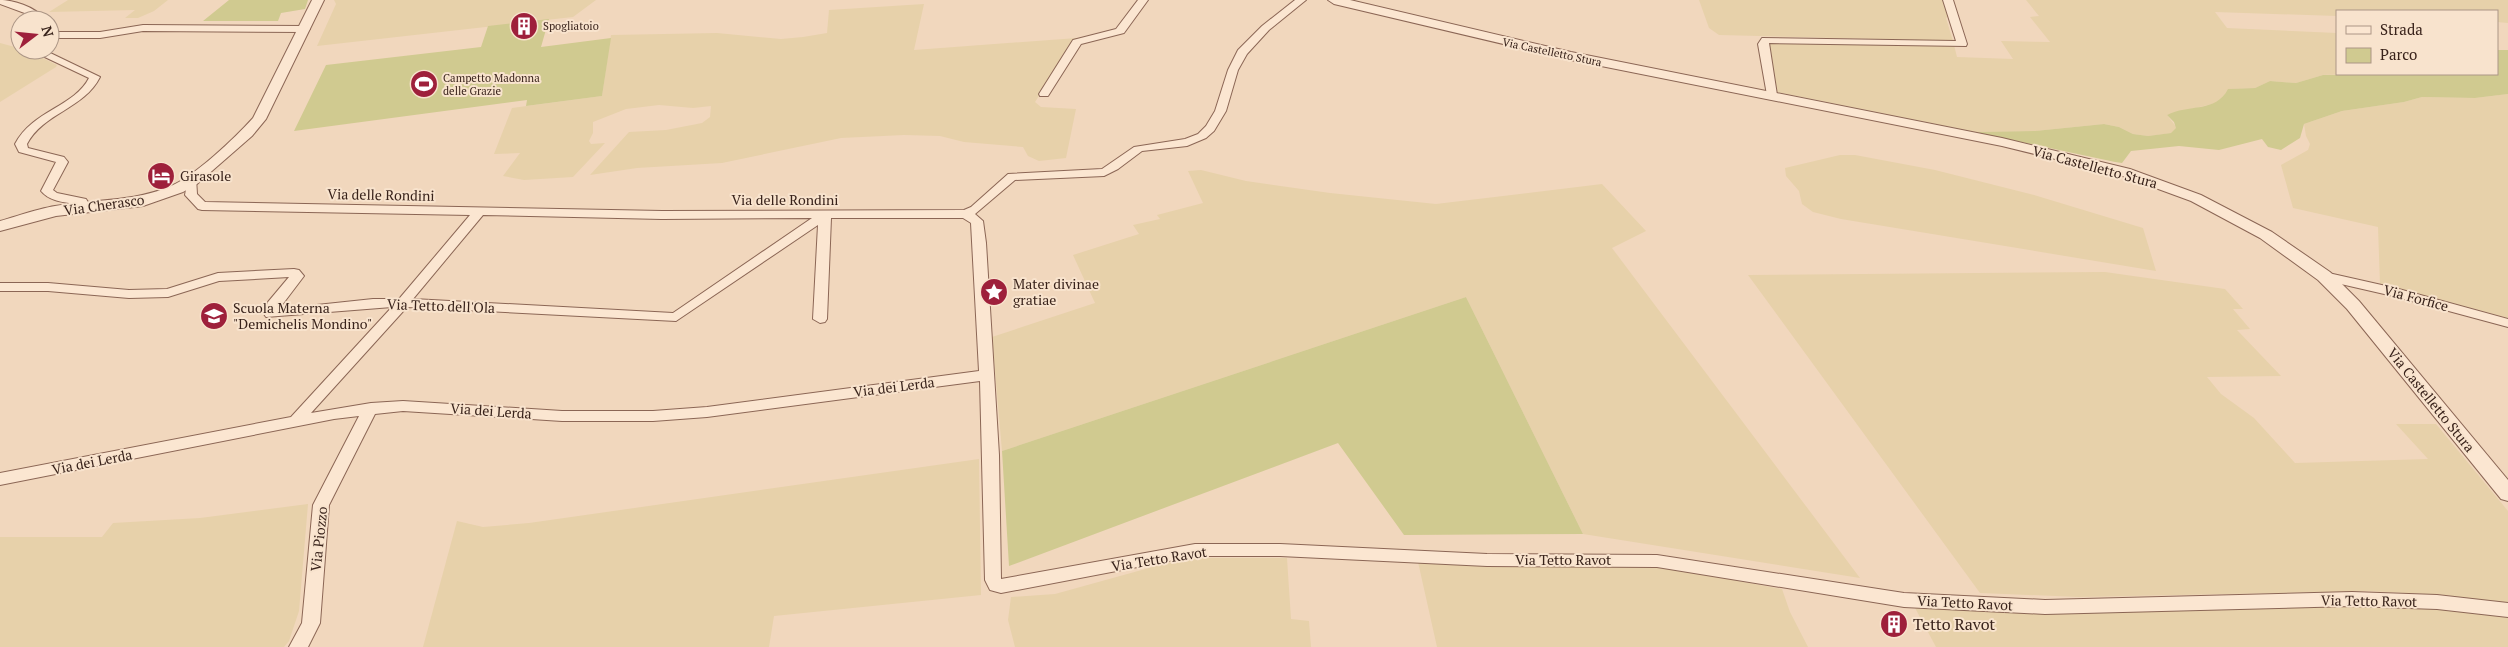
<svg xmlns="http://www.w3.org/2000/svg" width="2508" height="647" font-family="'PT Serif',serif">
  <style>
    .farmland { fill: #e7d1aa }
    .green { fill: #d0ca90 }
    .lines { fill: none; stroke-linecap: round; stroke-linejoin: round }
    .minor-casing { stroke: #8b6655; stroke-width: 2 }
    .tertiary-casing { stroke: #8b6655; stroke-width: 2 }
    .minor { fill: #fbe6d1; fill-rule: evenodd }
    .tertiary { fill: #fbe6d1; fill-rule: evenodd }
    .labels { text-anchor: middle; stroke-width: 4; stroke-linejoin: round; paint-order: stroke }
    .far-poi-label { font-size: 11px; fill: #39231b; stroke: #f8e3cd; text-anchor: start }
    .far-street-label { font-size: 11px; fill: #39231b; stroke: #f8e3cd }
    .street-label { font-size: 14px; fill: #39231b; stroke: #f8e3cd }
    .poi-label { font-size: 14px; fill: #39231b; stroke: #f8e3cd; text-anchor: start }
    .near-poi-label { font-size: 16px; fill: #39231b; stroke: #f8e3cd; text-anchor: start }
  </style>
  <rect width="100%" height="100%" fill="#f1d7bd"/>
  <path class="farmland" d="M68 0H168L154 11 138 18H125L135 10 49 12Z
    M334 0H596L573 17 317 46 336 4Z
    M1699 0H1944L1949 16 1946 18 1953 41 1719 35 1709 28Z
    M2026 0H2508V23L2497 22V11H2337V16L2215 12 2227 28 2337 33V74H2355L2323 75 2296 83 2270 81 2255 88 2229 89 2223 99 2216 103 2167 115 2177 128 2172 133 2148 136 2133 134 2119 127 2104 124 2035 131 1975 132 1777 92 1767 48 1769 42 1954 45 1957 57 2013 59 2001 41 2050 42 2030 17 2039 16Z
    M924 4 914 50 1077 38 1035 102 1041 107 1076 109 1066 158 1039 161 1028 156 1023 147 964 142 940 136 904 135 841 138 722 163 637 168 590 175 629 132 666 130 702 123 710 117 711 106 693 108 659 105 626 109 593 122V133L589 141 591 144 605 143 573 177 524 180 503 176 520 153 494 154 512 108 602 96 611 35 717 33 781 39 803 37 827 33 829 10Z
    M0 43 26 50 57 65 56 67 0 102Z
    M2508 94V318L2380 284 2378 227 2293 208 2281 165 2308 150 2310 144 2306 136 2304 124 2342 111 2404 102 2422 97 2475 98Z
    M1840 155H1855L1935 170 2034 195 2143 228 2156 271 1841 219 1813 212 1802 204 1799 191 1786 176 1785 168Z
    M1201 170 1246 181 1330 193 1436 204 1602 184 1646 231 1612 248 1860 578 1583 534 1466 297 1002 451 992 337 1095 303 1073 255 1139 234 1133 225 1160 219 1157 215 1203 203 1188 171Z
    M2105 272 2225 289 2243 309H2233L2250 329 2237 330 2281 376 2207 377 2221 394 2254 418 2295 463 2428 459 2396 424H2436L2508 511V604L2445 595 2368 591 2079 597 1980 593 1748 275Z
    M979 459 981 595 774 616 769 647H423L457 521 483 527 529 523Z
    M308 504 299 611 289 641 284 647H0V537H102L113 523 200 518Z
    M1185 558H1287L1291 619 1309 621 1311 647H1015L1008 620 1011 597 1055 594Z
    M1418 562 1652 565 1782 589 1790 612 1808 647H1437Z
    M2378 604 2465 608 2508 615V647H1936L1914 606Z"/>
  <path class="green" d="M229 0H308L305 9 281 13 278 21H203Z
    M549 19 541 47 611 38 602 96 526 106 527 100 294 131 326 65 481 47 488 26Z
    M2497 50H2508V94L2475 98 2422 97 2404 102 2342 111 2304 124 2300 138 2281 150 2268 147 2262 139 2219 150 2179 146 2131 151 2122 163 2115 162 1975 132 2035 131 2104 124 2119 127 2133 134 2148 136 2171 133 2176 128 2174 122 2167 115C2188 104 2216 113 2228 89L2255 88 2270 81 2296 83 2323 75 2497 74Z
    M1466 297 1583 534 1404 535 1338 443 1009 566 1002 451Z"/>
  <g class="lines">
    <g class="minor-casing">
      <path id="minor" d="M0 0C13 0 35 7 42 17L41 20H31L30 15 0 4Z
        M1138 0H1148L1124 33 1081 44 1048 96H1040L1039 94 1073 40 1116 29Z
        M1295 0H1306L1269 30 1247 54 1238 70 1226 111 1214 131 1206 138 1187 146 1142 151 1118 169 1104 176 1015 180 975 214 983 221 986 243 999 455 1001 579 1195 544H1280L1487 554 1657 555 1904 593 2045 600 2352 592 2437 595 2508 603V617L2437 609 2352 606 2045 614 1904 607 1657 567 1487 566 1280 556H1195L1001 593 990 590 985 580 980 381 707 417 653 421H562L403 411 375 414 329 505 320 623 308 647H289L302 623 313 505 359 416 334 419 0 485V473L291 417 392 307 266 317 264 314 268 302 289 277 219 281 168 297 129 298 48 291H0V283H48L129 290 167 289 218 273 294 269 299 270 304 276 279 309 373 299H399L470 215 202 210 198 209 185 195 188 178H196L197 194 205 202 662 211 964 210 971 207 1008 174 1102 169 1134 147 1185 139 1198 134 1206 126 1215 111 1228 70 1238 50 1262 26ZM483 215 662 219 812 218 673 313 413 299ZM831 218H963L971 223 979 371 707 407 653 411H562L403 401 371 403 311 413 407 307 676 321 818 225 813 319 820 323 825 322 827 319Z
        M1943 0H1953L1967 44 1966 46 1769 43 1777 95 1772 98 1767 95 1758 44 1762 38 1956 41Z
        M143 25 305 26 310 29 305 32 143 31 100 38H50V32H100Z
        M30 50H44L100 77C84 109 43 113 27 144L28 148 64 157 68 162 53 190 57 193 86 199 88 202 85 211H77L75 204C63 202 49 201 41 191L56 162 19 152 15 144C33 110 74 107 89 78Z
        M2324 272 2395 288 2508 319V327L2393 296 2319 279 2317 276Z"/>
    </g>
    <g class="tertiary-casing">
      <path id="tertiary" d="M312 0H324L266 119 252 136 197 184 183 192 143 206 56 216 0 231V221C18 216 37 209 55 206 94 199 134 202 171 186 195 176 235 138 253 118Z
        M1328 0H1350L1571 52 2002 138 2130 169 2201 195 2272 232 2330 272 2359 301 2508 480V501L2501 499 2347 309 2318 280 2260 238 2191 201 2120 175 2002 146 1571 60 1334 4Z"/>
    </g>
    <use href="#minor" class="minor"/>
    <use href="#tertiary" class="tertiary"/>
  </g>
  <defs>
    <g id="building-disc" transform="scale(1.4375)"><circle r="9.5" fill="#9e203b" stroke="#f8e3cd"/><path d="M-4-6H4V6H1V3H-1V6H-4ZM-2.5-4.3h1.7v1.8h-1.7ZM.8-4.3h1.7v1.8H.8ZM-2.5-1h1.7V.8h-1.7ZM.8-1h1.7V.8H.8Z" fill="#fff"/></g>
    <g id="stadium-disc" transform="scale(1.4375)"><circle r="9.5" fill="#9e203b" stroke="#f8e3cd"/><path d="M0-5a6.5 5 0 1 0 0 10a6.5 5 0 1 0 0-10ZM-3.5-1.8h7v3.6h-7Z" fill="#fff"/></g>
    <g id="hotel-disc" transform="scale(1.4375)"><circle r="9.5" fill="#9e203b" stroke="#f8e3cd"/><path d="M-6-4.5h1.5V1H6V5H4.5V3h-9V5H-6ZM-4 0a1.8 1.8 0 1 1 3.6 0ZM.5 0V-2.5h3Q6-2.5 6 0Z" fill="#fff"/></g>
    <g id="sight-disc" transform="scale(1.4375)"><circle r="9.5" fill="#9e203b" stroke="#f8e3cd"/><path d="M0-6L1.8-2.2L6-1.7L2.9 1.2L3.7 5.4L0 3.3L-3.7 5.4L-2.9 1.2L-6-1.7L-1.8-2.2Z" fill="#fff"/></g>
    <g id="school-disc" transform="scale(1.4375)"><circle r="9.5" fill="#9e203b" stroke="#f8e3cd"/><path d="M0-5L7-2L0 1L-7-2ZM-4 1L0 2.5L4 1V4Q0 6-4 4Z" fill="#fff"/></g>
  </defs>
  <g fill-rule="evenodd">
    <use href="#building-disc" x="524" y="26"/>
    <use href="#stadium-disc" x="424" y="84"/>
    <use href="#hotel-disc" x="161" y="176"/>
    <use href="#sight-disc" x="994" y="292"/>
    <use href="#school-disc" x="214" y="316"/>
    <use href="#building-disc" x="1894" y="624"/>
  </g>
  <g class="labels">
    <g class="far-poi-label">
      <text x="543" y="30">Spogliatoio</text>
      <text x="443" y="82">Campetto Madonna<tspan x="443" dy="13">delle Grazie</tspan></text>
    </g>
    <g class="far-street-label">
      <text transform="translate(1552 52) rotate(12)" y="4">Via Castelletto Stura</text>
    </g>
    <g class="street-label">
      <text transform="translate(2095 167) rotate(15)" y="5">Via Castelletto Stura</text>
      <text transform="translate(381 195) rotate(1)" y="5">Via delle Rondini</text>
      <text x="785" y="205">Via delle Rondini</text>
      <text transform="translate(104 205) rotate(-8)" y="5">Via Cherasco</text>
      <text transform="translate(2416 298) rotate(15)" y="5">Via Forfice</text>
      <text transform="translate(441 306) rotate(2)" y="5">Via Tetto dell'Ola</text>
      <text transform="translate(894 387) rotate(-7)" y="5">Via dei Lerda</text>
      <text transform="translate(2431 400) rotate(51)" y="5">Via Castelletto Stura</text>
      <text transform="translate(491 411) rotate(4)" y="5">Via dei Lerda</text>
      <text transform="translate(92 462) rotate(-11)" y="5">Via dei Lerda</text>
      <text transform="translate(319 539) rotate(-84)" y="5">Via Piozzo</text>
      <text transform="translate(1159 559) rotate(-9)" y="5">Via Tetto Ravot</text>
      <text x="1563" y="565">Via Tetto Ravot</text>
      <text transform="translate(2369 601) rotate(1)" y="5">Via Tetto Ravot</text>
      <text transform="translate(1965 603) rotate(3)" y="5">Via Tetto Ravot</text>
    </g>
    <g class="poi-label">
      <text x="180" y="181">Girasole</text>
      <text x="1013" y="289">Mater divinae<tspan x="1013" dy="16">gratiae</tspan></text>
      <text x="233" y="313">Scuola Materna<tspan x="233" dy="16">"Demichelis Mondino"</tspan></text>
    </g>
    <g class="near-poi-label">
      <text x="1913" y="630">Tetto Ravot</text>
    </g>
  </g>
  <rect x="2336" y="10" width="162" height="65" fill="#f8e3cd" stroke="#ac9686"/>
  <rect x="2346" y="26" width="25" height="8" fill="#fbe6d1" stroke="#ac9686"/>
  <text x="2380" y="35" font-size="15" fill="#39231b">Strada</text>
  <rect x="2346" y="48" width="25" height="15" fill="#d0ca90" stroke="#ac9686"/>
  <text x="2380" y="60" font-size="15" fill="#39231b">Parco</text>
  <g transform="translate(35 35) rotate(74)"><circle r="24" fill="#f8e3cd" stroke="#ac9686"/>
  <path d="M0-4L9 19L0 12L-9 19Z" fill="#9e203b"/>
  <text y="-8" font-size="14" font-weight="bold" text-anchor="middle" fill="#39231b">N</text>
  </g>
</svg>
